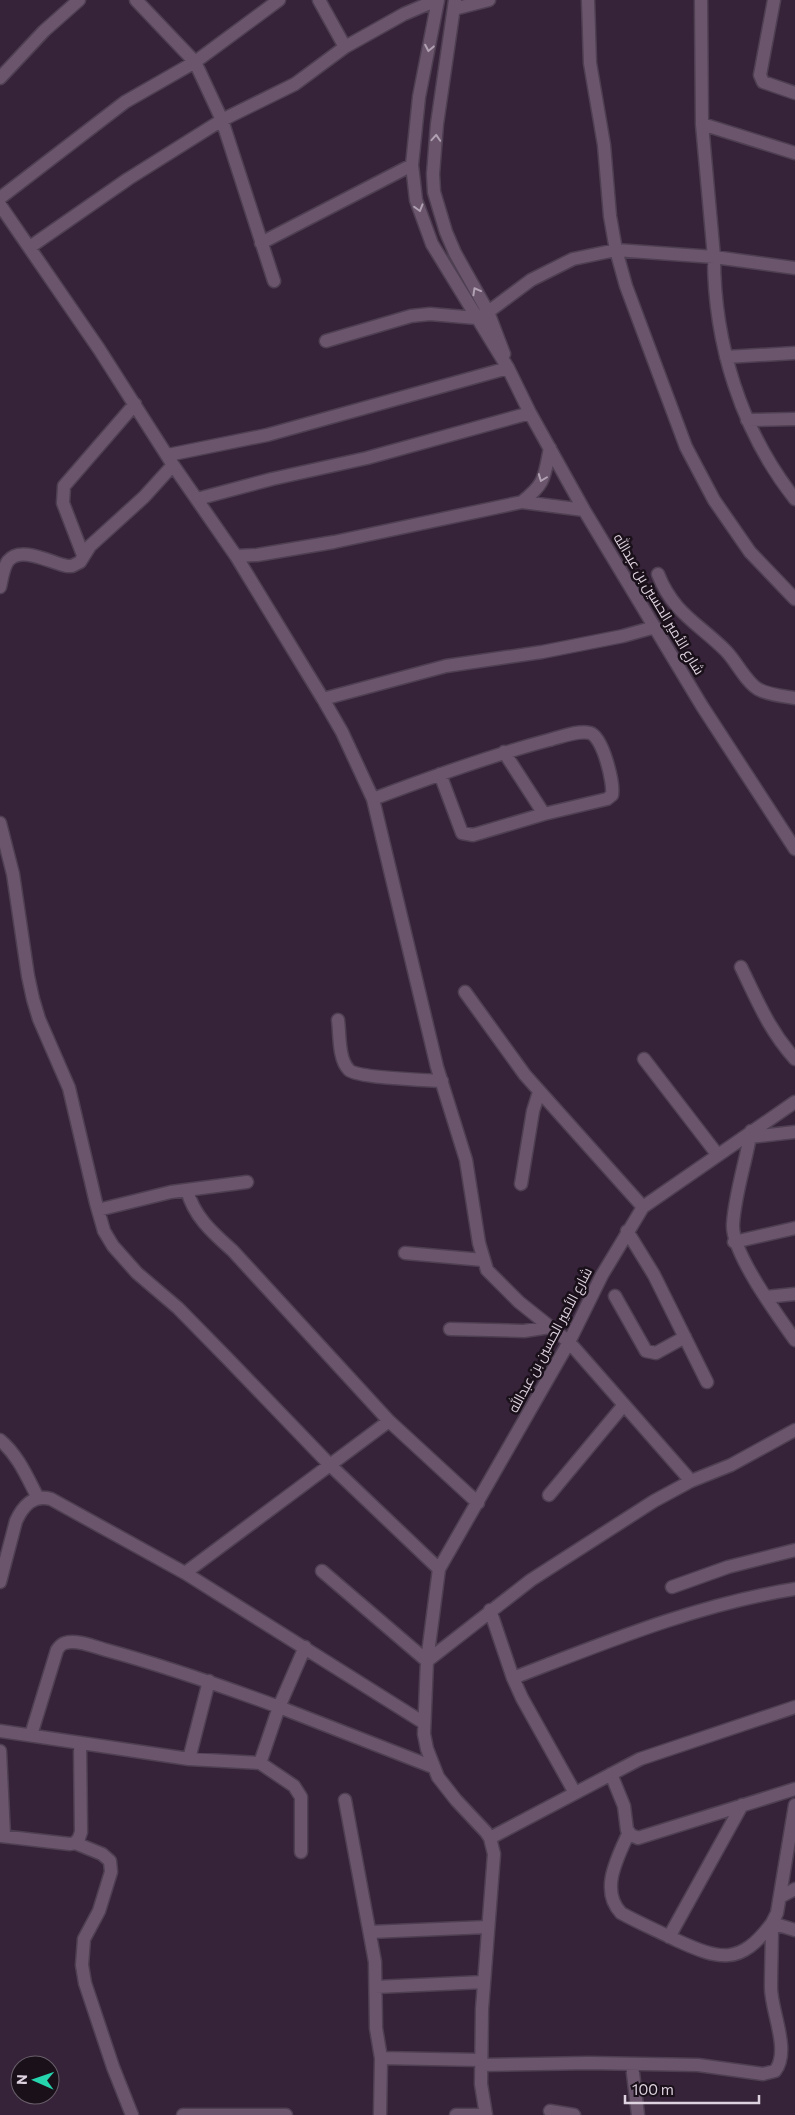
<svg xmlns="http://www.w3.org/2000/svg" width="795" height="2115" font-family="Commissioner,Cairo,sans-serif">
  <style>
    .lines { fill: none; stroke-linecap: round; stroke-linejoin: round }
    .minor-casing { stroke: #4f3f52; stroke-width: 15 }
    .minor { stroke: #6a556d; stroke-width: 12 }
    .oneway { stroke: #b0a0b2 }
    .labels { text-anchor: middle; stroke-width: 5; stroke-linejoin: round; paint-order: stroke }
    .street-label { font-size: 14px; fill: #dfd2e0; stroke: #19101a }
  </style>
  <rect width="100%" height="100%" fill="#362339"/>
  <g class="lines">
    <g class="minor-casing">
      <path id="minor" d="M136 0 195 62 222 120 295 84 345 47 404 14 437 0
        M319 0 345 47
        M438 0 419 97 412 165 416 200 432 244 508 368 530 413 584 510 702 706 795 849
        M455 0 437 124 433 174 434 192 446 232 455 253 488 312 504 354
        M588 0 590 63 604 145 610 216 616 250 626 286 686 447 714 500 750 552 795 599
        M701 0 702 124 714 257C714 343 741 431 795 499
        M774 0 760 75 763 82 795 93
        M454 9 489 0
        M0 78 44 31 79 0
        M702 124 795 153
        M0 198 125 102 195 62 279 0
        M0 205 99 349 173 465 236 556 323 699 342 732 373 799 437 1067 466 1160 479 1243 487 1270 519 1302 569 1342 691 1481
        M261 243 412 165
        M30 247 128 179 222 120 274 281
        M326 341 411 316 430 314 476 318 488 312 531 280 573 259 616 250 714 257 795 268
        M726 357 795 353
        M747 420 795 419
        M168 455 267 435 508 368
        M197 499 272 479 367 458 530 413
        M522 502C546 483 544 477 550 448
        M83 555 63 503 64 486 135 404
        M236 556 257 555 334 542 522 502 584 510
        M658 574C673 613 698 623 726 651 736 661 746 682 758 689 768 695 783 696 795 698
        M0 587C2 579 3 568 8 561 21 545 51 563 67 566H72L80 562 90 546 144 497 173 465
        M323 699 446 666 542 652 623 636 655 627
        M504 752 544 814
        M373 799C431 777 489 756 549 740 561 737 578 730 590 733 603 737 614 783 612 795L607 799 544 814 473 835 462 833 440 774
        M0 823 13 874 28 976 33 999 39 1019 69 1088 96 1203 104 1231 113 1246 137 1273 178 1308 228 1359 330 1465 439 1569
        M741 967C758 1002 769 1030 795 1059
        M465 992 525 1075 643 1207
        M338 1020C340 1034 338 1059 349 1070 358 1078 426 1080 442 1081
        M644 1059 717 1154
        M751 1131C746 1162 735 1193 733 1224 731 1252 778 1316 795 1340
        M750 1137 795 1132
        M521 1184 533 1111 539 1092
        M187 1190C194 1217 213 1233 233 1251L389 1421 478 1503
        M98 1210 171 1192 247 1182
        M627 1231 654 1275 707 1382
        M734 1242 795 1228
        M405 1253 483 1260
        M615 1296 646 1351 656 1353 685 1337
        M766 1297 795 1294
        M450 1329 524 1331 550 1327
        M0 1440C18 1455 27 1477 38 1498
        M549 1495 623 1406
        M322 1571 427 1661
        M185 1573 389 1421
        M0 1582 16 1521C23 1506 33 1494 51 1499L185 1573 424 1723
        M672 1587 728 1567 795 1550
        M490 1610 513 1678 522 1698 575 1793
        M427 1661 531 1580 654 1501 691 1481 731 1465 795 1430
        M513 1678C604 1643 698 1604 795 1589
        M0 1731 189 1759 260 1763 294 1786 301 1797V1852
        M31 1735 57 1650C59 1647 61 1644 65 1643 77 1639 95 1647 106 1650 165 1666 222 1686 279 1707L305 1647
        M0 1751 4 1836
        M189 1759 209 1681
        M260 1763 279 1707 433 1767
        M611 1774 624 1806 627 1830 631 1835 638 1838 795 1789
        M345 1800 375 1962 376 2028 381 2058 380 2115
        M629 1832C618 1857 599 1890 621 1913 639 1923 658 1931 676 1940 720 1960 740 1966 772 1923L795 1930
        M0 1836 70 1844 75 1843 102 1854 110 1861 111 1872 99 1911 84 1939 82 1965 85 1983 113 2067 132 2115
        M490 1838 640 1759 795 1707
        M75 1843 79 1838 81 1832 80 1743
        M780 1897 795 1889
        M370 1932 487 1927
        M669 1937 742 1805
        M376 1987 484 1982
        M381 2058 481 2060
        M481 2065 589 2063 698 2065 763 2074 775 2071C791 2051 771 2011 771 1988 771 1967 772 1945 772 1923L777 1913 795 1805
        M632 2065 638 2115
        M550 2111 574 2115
        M183 2115H286
        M456 2115H486
        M486 2115 481 2084 482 2009 494 1854 490 1838 486 1832 456 1800 438 1777 427 1749 424 1734 427 1661 439 1569 569 1342 602 1275 643 1207 795 1102"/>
    </g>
    <use href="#minor" class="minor"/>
  </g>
  <defs><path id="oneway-chevron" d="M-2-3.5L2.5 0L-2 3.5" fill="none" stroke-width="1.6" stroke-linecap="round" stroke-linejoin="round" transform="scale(1.25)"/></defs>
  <g class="oneway">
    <use href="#oneway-chevron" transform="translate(429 48) rotate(101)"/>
    <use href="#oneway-chevron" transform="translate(436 138) rotate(-86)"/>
    <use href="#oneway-chevron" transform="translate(419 208) rotate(74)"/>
    <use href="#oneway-chevron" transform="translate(476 291) rotate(-119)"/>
    <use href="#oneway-chevron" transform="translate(542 478) rotate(111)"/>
  </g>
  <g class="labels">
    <g class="street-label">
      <text transform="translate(659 604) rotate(59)" y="5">شارع الأمير الحسين بن عبدالله</text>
      <text transform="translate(550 1340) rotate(-62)" y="5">شارع الأمير الحسين بن عبدالله</text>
    </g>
  </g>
  <g transform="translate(35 2080) rotate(272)"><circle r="24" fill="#19101a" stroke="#685e69"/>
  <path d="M0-4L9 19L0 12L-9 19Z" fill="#26d5ae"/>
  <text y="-8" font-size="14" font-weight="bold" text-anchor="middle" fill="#dfd2e0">N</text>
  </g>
  <path d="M625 2095v8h134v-8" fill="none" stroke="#dfd2e0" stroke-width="2.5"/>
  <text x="632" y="2095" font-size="15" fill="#dfd2e0" stroke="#19101a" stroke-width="4" paint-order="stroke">100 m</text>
</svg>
